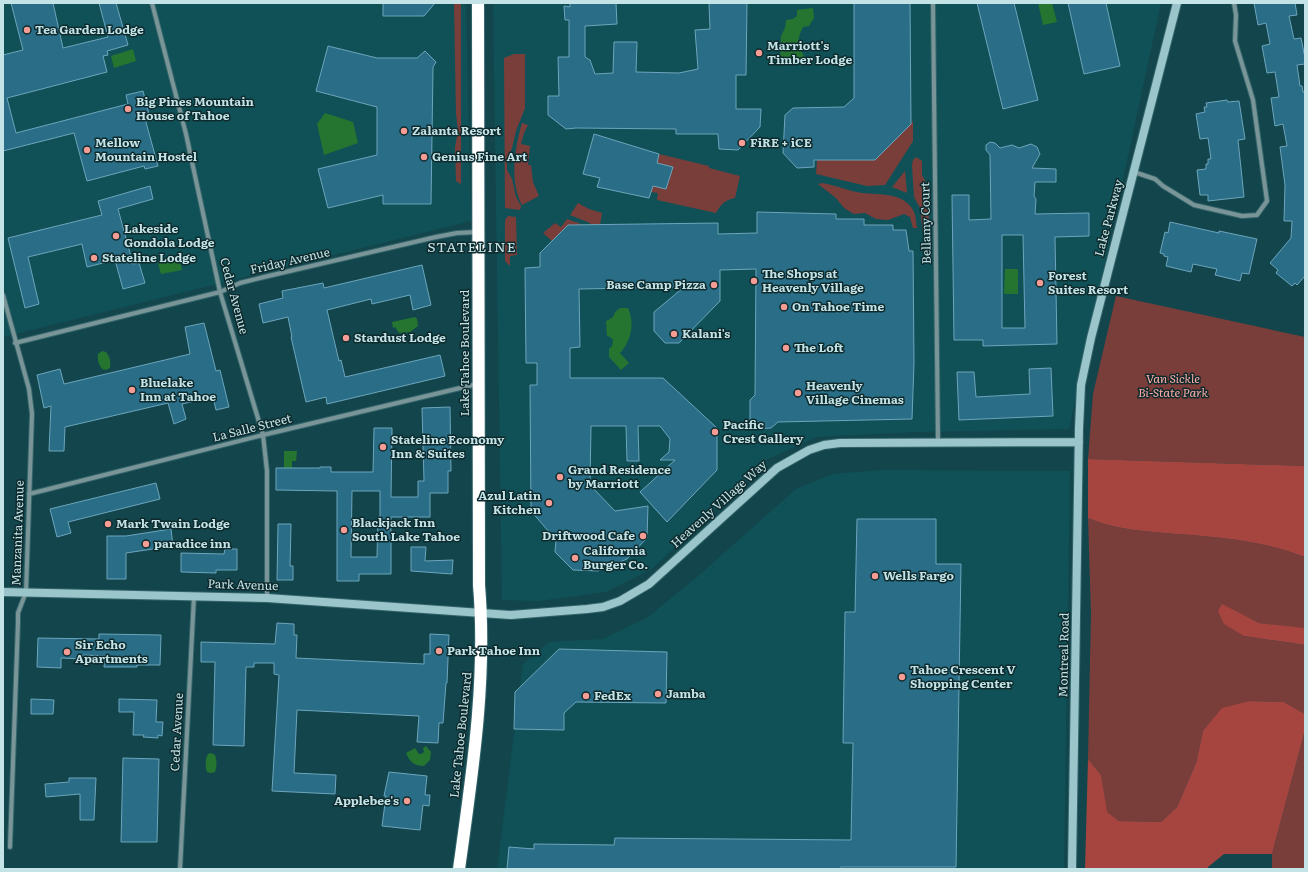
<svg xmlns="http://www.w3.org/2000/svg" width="1308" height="872" font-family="Literata,serif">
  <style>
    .built { fill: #105157 }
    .green { fill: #7a3e3a }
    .forest { fill: #a64540 }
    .water { fill: #257530 }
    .building { fill: #296d86; stroke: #6da5bc; fill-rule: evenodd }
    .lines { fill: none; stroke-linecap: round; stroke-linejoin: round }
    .street-casing { stroke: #35656b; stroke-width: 6 }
    .secondary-casing { stroke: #35656b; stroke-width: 10 }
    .highway-casing { stroke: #35656b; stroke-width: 14 }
    .street { stroke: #7a9598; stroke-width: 4 }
    .secondary { stroke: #9ac5cb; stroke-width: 8 }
    .highway { stroke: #fff; stroke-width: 12 }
    .poi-dot { fill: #f59c94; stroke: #0e2a2d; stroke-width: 1.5 }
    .labels { text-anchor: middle; stroke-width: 3; stroke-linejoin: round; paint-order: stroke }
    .poi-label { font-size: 12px; font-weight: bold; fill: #c3e3e7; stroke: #0e2a2d; text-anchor: start }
    .street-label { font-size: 12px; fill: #c3e3e7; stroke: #0e2a2d }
    .park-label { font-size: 12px; font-style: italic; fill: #fdada5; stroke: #0e2a2d }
    .quarter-label { font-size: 14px; letter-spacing: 1px; fill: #c3e3e7; stroke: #0e2a2d }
  </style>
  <rect width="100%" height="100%" fill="#12464c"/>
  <path class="built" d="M3 3H466L471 221 3 337Z
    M493 3H1161L1069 429 913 432 816 437 766 460 652 569 606 592 538 601 502 600Z
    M880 470 1070 471 1064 869H497L523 664 549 642 603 639 648 617 697 577 796 489 833 474Z"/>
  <path class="green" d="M454 3H461V184L456 181 455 148 458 130 456 114Z
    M514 54H525V108L516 131 512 148 507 161V170L512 179 516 197 521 206 520 210 505 208 504 58Z
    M913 121V141L885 185 867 186 816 174 817 160H875Z
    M522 123 528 125 524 133 521 144 530 146 528 165H531L533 182 539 196 522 205C509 181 515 147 522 123Z
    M659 154 709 166V168L740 176 735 198C725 200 721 204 716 213L657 200 658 193 651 192 652 185 666 189 672 167 657 163Z
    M916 157 922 161V175L928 186V191L929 225 923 233 920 208 914 197 912 165 913 160Z
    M905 171 907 193 892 187Z
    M822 183C836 185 848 191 862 193 879 195 903 192 913 210 916 215 916 223 917 228H913L910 217 904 214 888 220 876 219 865 213 854 214 844 208 836 198 818 184Z
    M578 203 589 209 602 213 600 225H590V223L570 215Z
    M508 216 516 217 517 255 510 256V266L505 261V220Z
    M567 219 584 225 552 241 543 233 555 223 561 227Z
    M1116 296 1305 337V466L1088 459 1093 394Z
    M1088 518C1115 530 1146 531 1175 534 1219 537 1264 541 1305 557V629L1259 623 1242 615 1244 636 1305 645V714L1284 702 1250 701 1203 731 1196 763 1177 807 1161 822 1119 821 1106 812 1101 775 1088 759 1091 613Z
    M1305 730V869H1272V854Z"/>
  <path class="forest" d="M1088 459 1305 466V557C1264 541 1219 537 1175 534 1146 531 1115 530 1088 518Z
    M1222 604 1259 623 1304 628 1305 629V645L1244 636 1224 624 1218 611Z
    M1250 701 1284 702 1305 714V730L1272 854H1224L1208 867 1207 869H1085L1088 759 1101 775 1107 812 1119 821 1161 822 1177 807 1196 763 1203 731 1222 708Z"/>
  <path class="water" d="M1038 3H1052L1057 22 1043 25Z
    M813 8 814 18 809 26 803 27C796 41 798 44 805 58L796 64 794 60H780L781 36 785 28 786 20 793 19 797 16V10Z
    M133 49 136 61 114 68 111 56Z
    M325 113 353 122 358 143 324 155 317 124Z
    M179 258 182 270 161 274 158 263Z
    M1005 269H1018V294H1004Z
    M620 308H628C635 324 631 341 620 353L629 363 621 370 609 357V349L612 346 613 340 610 337 607 336 606 321C611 319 614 317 615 312Z
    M415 317 417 319 418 326 410 332 399 333 395 327 393 328 392 322Z
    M102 351 106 352C110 357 111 362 110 368L106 370 102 369C99 365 97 360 98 354Z
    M284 451H297L296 461H292V468H284Z
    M426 746 431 752 430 760 424 766C414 766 410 762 406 753L415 748 419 754H421L424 752 423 748Z
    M211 753 215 755C217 760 217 766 215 772L211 773 207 772C205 766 205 760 208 754Z"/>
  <path class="building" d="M11 3H53L63 48 108 37 99 3H116L128 45 107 51 108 55 103 56 107 72 7 98 16 133 128 104 126 95 143 91 149 114 144 115 158 166 145 169 144 166 87 181 74 133 3 151V55L23 50Z
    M383 3H435L424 16H383Z
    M570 3H616L617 24 585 26V57L590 60 595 74 613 73 614 42H637L636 72 679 73 698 69 695 30 710 29 709 3H747L746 75H736V109H761L760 127 738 150 719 149 718 134H676V129L576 128 566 129 548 115V96H559L558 57H569V20H565L564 6 570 7Z
    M854 3H910L911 124 875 160H814V167L797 168 783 153 785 115 793 108 844 107 854 98Z
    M977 3H1014L1038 100 1003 109Z
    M1068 3H1106L1120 66 1084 74Z
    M1254 3H1295L1297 15 1289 16 1294 39 1301 38 1305 58V64L1297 65 1300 86H1302L1303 92H1305V276L1297 285 1295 283 1292 286 1276 273 1278 270 1270 263 1291 238 1292 221H1284L1285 185 1280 147 1287 146 1283 124 1275 126 1271 98 1279 97 1275 72 1267 73 1262 46 1270 44 1266 23 1258 25Z
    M328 46 377 58H417L425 51 436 62 433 67 431 204H383V195L328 208 318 169 377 155V107L316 91Z
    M1227 100 1228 102 1239 101 1245 139 1238 140 1244 197 1208 201V195H1200L1197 170 1206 169V164H1208V159H1211L1208 138 1200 139 1196 114 1205 112 1204 107H1207L1206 103Z
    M594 134 659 154 657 163 673 167 666 189 653 186 649 198 597 187 600 178 583 174Z
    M990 142 995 143 1000 148 1012 145 1019 148 1031 144 1037 147 1040 154 1032 168 1056 169V182H1035L1034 196 1036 199 1035 214 1089 213V236L1055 237 1057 344 983 346V340H954L952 195H969V220L991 219 990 155 986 150V145ZM1002 235H1023L1025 328H1002Z
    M150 186 153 199 118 209 133 264 139 263 145 283 123 289 115 260 87 267 82 244 28 257 39 304 25 308 8 238 102 215 98 201Z
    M757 212 836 214V219H864V225H893V230H906L909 251H913L914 363 912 419 778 422 771 428 755 429 750 424V400L755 395 756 269 720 270V301L679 343H665L654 331V312L684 287 579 289 580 347 570 348V378H663L717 428V470L667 522 640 492 675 460H660L669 452 670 439 660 426H638L639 461H627L626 426H591L590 485 615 511 648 506 647 538 627 559 598 571 573 570 555 552 556 540 531 511 530 385H537V363H526L525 268 540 267V253L568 225 718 223V234L757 233Z
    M1170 222 1219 233V231L1257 239 1249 274 1242 273 1240 281 1215 275 1217 269 1193 264 1191 272 1166 266 1168 257 1164 256V254L1160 253 1165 232 1168 233Z
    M422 265 431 305 413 310 410 295 372 304 371 299 327 310 339 361 341 360 345 377 440 355 445 376 327 404 326 397 306 402 291 337H292L288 317 263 323 259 304 283 298 282 291 323 283 324 288Z
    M204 323 216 371 220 370 229 407 216 410 213 397 182 404 186 419 174 424 168 403 65 427 64 451H49L51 406 44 408 37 375 60 369 64 384 190 354 185 327Z
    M1051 368 1053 416 959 420 957 372H974L976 397 1030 394 1029 369Z
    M450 407 451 471H448V493H430V517H391V574H359V581H337V491L276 490V468H320V467H331V472H373L374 428H392L391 497H418V481H424L422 408ZM352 491H380V517H378L377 557H351Z
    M156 483 160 499 68 522 71 533 57 537 50 509Z
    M857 519H936V564H961L956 867H841V869H507L509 847 534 849V844L614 845 615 838 851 840 853 743H843L845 612H855Z
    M278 524H291L290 566H293V580H277Z
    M171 529 173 546 126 553V579H107V536H126Z
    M411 547H426L425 561 453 560 452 574 411 571Z
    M225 549H237V570H216V573L181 572V553L224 554Z
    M277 623 294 624V635H297L296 658 424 664V654H430V634L449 635 447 683H446L443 723H439L438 743 417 742 419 716 297 710 294 773 336 775 335 794 272 791 279 675 274 674V663H254V667H246L244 746 213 745 215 662H201V642L275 644Z
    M99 634 161 635 160 665H137V667H104L105 656 83 655V659L61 658V668L37 667 38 638 99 639Z
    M559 649 667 652 666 703 576 702 564 713V730L514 729 515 692Z
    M31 699 54 700 53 714H31Z
    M119 699 157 700 156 722H163L162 736 158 735V738L143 737 144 735H133L134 712H119Z
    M123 758 159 759 157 842H121Z
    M389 772 427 776 425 795H430L429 806 423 805 420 830 382 826 386 796H384Z
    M69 778H96L94 820H80V794L46 797 45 784 69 782Z"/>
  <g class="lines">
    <g class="street-casing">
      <path id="street" d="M152 3 186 134 220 292 263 435 267 471V598
        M933 3 938 442
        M1134 172 1155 179 1163 186 1194 205 1242 216 1257 215 1267 201 1253 100 1235 41 1236 15 1234 3
        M3 295 29 389 32 414 26 592 18 613V622L10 847
        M15 343 220 292 240 283 264 277 436 237 457 233 477 232
        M29 494 263 435 477 384
        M180 869 194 596"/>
    </g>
    <g class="secondary-casing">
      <path id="secondary" d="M3 592 267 598 511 615 587 609 603 607 620 601 649 584 777 468 809 450 824 445 840 443 1079 442
        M1072 869 1079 428 1081 385 1091 338 1177 3"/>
    </g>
    <g class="highway-casing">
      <path id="highway" d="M459 869C472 775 487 680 479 585L478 3"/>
    </g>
    <use href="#street" class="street"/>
    <use href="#secondary" class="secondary"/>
    <use href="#highway" class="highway"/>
  </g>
  <g class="poi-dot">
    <circle cx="27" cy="30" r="4"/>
    <circle cx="759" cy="53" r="4"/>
    <circle cx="128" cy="109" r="4"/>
    <circle cx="404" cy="131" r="4"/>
    <circle cx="742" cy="143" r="4"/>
    <circle cx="87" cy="150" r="4"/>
    <circle cx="424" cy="157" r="4"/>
    <circle cx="116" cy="236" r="4"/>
    <circle cx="94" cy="258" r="4"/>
    <circle cx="754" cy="281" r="4"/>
    <circle cx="1040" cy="283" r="4"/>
    <circle cx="714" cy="285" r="4"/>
    <circle cx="784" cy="307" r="4"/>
    <circle cx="674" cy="334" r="4"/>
    <circle cx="346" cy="338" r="4"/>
    <circle cx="786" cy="348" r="4"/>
    <circle cx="132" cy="390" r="4"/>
    <circle cx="798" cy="393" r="4"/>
    <circle cx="715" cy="432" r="4"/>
    <circle cx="383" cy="447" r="4"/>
    <circle cx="560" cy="477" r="4"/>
    <circle cx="549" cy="503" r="4"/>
    <circle cx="108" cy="524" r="4"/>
    <circle cx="344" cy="530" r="4"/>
    <circle cx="643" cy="536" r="4"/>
    <circle cx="146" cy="544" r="4"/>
    <circle cx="575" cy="558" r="4"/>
    <circle cx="875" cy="576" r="4"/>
    <circle cx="439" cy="651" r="4"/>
    <circle cx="67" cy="652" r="4"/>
    <circle cx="902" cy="677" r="4"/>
    <circle cx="658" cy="694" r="4"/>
    <circle cx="586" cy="696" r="4"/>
    <circle cx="407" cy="801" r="4"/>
  </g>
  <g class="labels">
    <g class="poi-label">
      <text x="35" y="34">Tea Garden Lodge</text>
      <text x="767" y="50">Marriott's<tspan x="767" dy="14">Timber Lodge</tspan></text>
      <text x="136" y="106">Big Pines Mountain<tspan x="136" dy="14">House of Tahoe</tspan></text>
      <text x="412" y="135">Zalanta Resort</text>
      <text x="95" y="147">Mellow<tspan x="95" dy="14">Mountain Hostel</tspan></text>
      <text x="750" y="147">FiRE + iCE</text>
      <text x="432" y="161">Genius Fine Art</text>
      <text x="124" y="233">Lakeside<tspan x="124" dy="14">Gondola Lodge</tspan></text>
      <text x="102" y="262">Stateline Lodge</text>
      <text x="762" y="278">The Shops at<tspan x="762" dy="14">Heavenly Village</tspan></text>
      <text x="1048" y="280">Forest<tspan x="1048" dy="14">Suites Resort</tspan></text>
      <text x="706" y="289" text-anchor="end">Base Camp Pizza</text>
      <text x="792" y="311">On Tahoe Time</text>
      <text x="682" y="338">Kalani's</text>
      <text x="354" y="342">Stardust Lodge</text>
      <text x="794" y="352">The Loft</text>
      <text x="140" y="387">Bluelake<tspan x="140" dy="14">Inn at Tahoe</tspan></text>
      <text x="806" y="390">Heavenly<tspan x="806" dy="14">Village Cinemas</tspan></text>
      <text x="723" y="429">Pacific<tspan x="723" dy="14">Crest Gallery</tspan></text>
      <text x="391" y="444">Stateline Economy<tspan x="391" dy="14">Inn &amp; Suites</tspan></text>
      <text x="568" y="474">Grand Residence<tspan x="568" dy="14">by Marriott</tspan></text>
      <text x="541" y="500" text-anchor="end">Azul Latin<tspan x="541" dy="14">Kitchen</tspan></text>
      <text x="352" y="527">Blackjack Inn<tspan x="352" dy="14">South Lake Tahoe</tspan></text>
      <text x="116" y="528">Mark Twain Lodge</text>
      <text x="635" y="540" text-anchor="end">Driftwood Cafe</text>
      <text x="154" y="548">paradice inn</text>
      <text x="583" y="555">California<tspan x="583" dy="14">Burger Co.</tspan></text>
      <text x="883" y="580">Wells Fargo</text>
      <text x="75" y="649">Sir Echo<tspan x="75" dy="14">Apartments</tspan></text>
      <text x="447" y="655">Park Tahoe Inn</text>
      <text x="910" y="674">Tahoe Crescent V<tspan x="910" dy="14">Shopping Center</tspan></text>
      <text x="666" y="698">Jamba</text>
      <text x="594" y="700">FedEx</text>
      <text x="399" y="805" text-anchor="end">Applebee's</text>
    </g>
    <g class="street-label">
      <text transform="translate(1109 218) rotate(-75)" y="4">Lake Parkway</text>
      <text transform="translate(926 223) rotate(-91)" y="4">Bellamy Court</text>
      <text transform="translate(290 261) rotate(-13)" y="4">Friday Avenue</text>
      <text transform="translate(234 296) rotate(75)" y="4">Cedar Avenue</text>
      <text transform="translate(465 353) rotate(-90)" y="4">Lake Tahoe Boulevard</text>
      <text transform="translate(252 428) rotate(-14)" y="4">La Salle Street</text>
      <text transform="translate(719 504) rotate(-42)" y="4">Heavenly Village Way</text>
      <text transform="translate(18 533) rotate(-88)" y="4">Manzanita Avenue</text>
      <text transform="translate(243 585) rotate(2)" y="4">Park Avenue</text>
      <text transform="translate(1064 655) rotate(-89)" y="4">Montreal Road</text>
      <text transform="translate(177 732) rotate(-87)" y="4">Cedar Avenue</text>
      <text transform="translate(461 735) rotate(-84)" y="4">Lake Tahoe Boulevard</text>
    </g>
    <g class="park-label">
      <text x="1173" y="383">Van Sickle<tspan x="1173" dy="14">Bi-State Park</tspan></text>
    </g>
    <g class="quarter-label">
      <text x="472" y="252">STATELINE</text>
    </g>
  </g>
  <rect width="1308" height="872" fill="none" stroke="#c3e3e7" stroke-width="8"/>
</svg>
